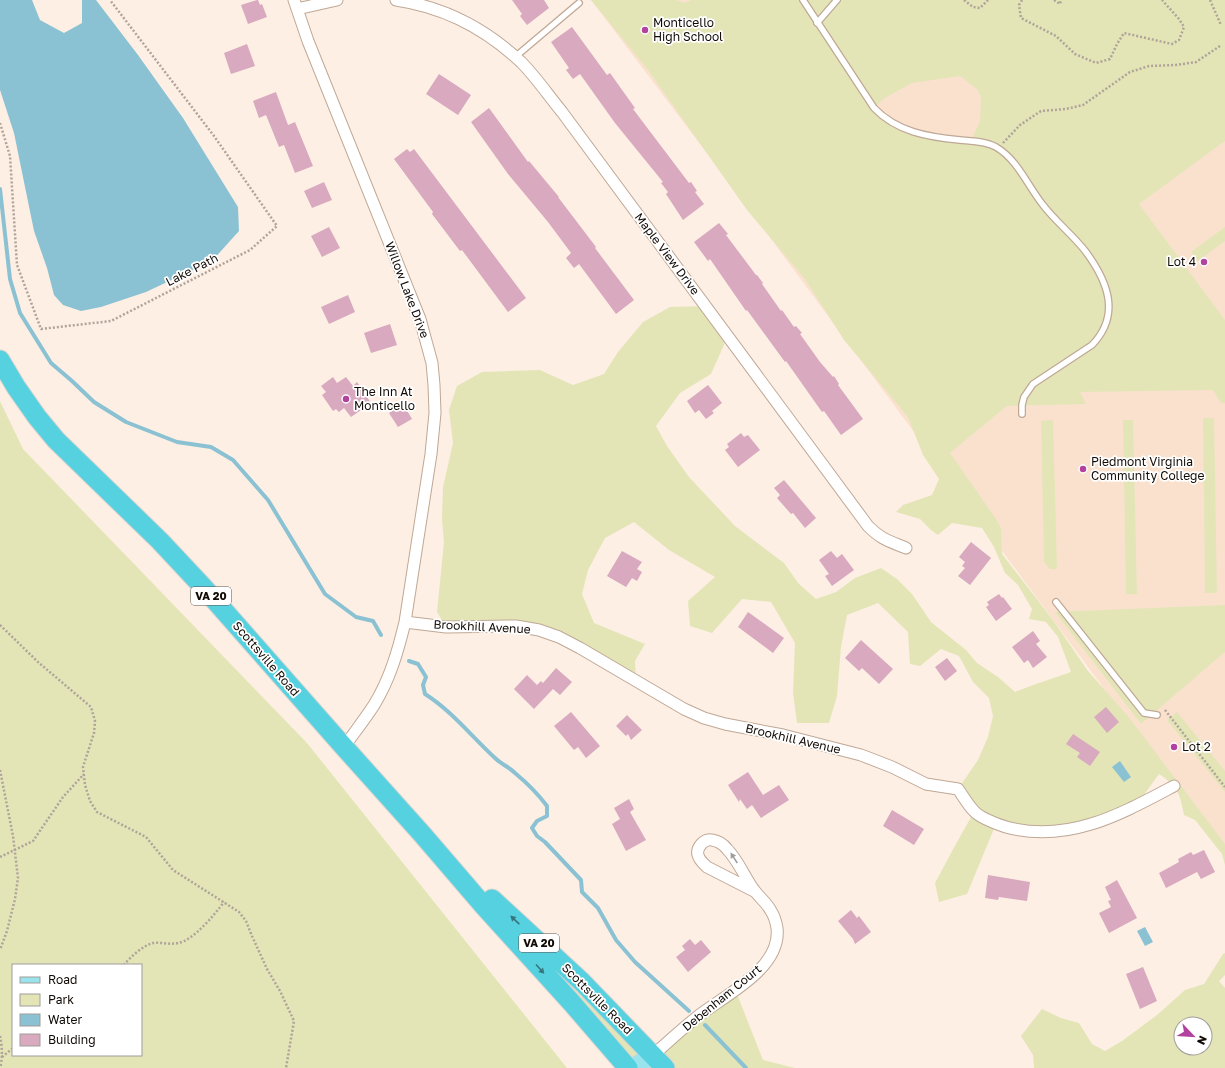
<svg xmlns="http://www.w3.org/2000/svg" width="1225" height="1068" font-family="'Golos Text',sans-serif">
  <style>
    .built { fill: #fae1ce }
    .green { fill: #e3e5b7; fill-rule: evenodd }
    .water { fill: #8bc2d3 }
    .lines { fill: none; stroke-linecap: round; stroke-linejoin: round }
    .stream { stroke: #8bc2d3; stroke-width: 4 }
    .building { fill: #d8a9bf }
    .lane-casing { stroke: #bfa896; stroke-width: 8 }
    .street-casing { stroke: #bfa896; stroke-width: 13 }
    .primary-casing { stroke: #d4d3d2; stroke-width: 19 }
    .highway-casing { stroke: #d4d3d2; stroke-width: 21 }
    .path { stroke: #afa39a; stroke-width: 2.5; stroke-dasharray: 2 2; stroke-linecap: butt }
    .lane { stroke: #fff; stroke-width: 5.5 }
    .street { stroke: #fff; stroke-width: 11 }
    .primary { stroke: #99e3ec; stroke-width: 17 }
    .highway { stroke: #55d1df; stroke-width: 19 }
    .oneway { fill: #a09d9b }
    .oneway2 { fill: #36777d }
    .poi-dot { fill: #b2429e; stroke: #fff; stroke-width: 1.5 }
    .labels { text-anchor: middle; stroke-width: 3.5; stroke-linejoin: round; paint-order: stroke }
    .shield { fill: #fff; stroke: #585450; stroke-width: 1 }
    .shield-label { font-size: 11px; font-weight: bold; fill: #110a05 }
    .poi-label { font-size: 12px; fill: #110a05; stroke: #fff; text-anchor: start }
    .street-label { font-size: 12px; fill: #110a05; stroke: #fff }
  </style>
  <rect width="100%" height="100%" fill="#feefe4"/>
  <path class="built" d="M591 0H1225V852L734 189Z"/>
  <path class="green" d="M591 0H676L685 3 691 0H1225V141L1139 204 1225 320V403H1221L1213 390 1080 392 1086 404 1007 406 950 453 996 519 1001 528 1002 554 1053 620 1088 671 1128 716 1225 844V865L1222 854 1195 820 1184 815C1180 793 1178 787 1159 774L1136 806 1072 830 996 824 967 894 939 902 935 883 957 842 974 812 958 789 978 760 988 737 993 716 989 698 973 682 959 656 941 649 920 666 910 664 908 632 878 603 847 615 841 647 837 696 829 723H797L793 693 795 643 771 602 742 599 712 633 690 626 688 601 715 577 669 550 634 522 605 538 588 570 582 594 594 623 645 644 635 661 636 681 539 630 446 627 437 612 444 542 442 519 443 487 453 443 449 410 457 386 482 372 540 370 573 385 604 374 618 352 643 322 670 307 706 306 728 336 711 374 680 393 656 426 667 446 689 477 735 526 784 563 799 584 816 599 836 592 855 578 881 568 897 579 912 594 931 622 966 650 977 663 998 677 1015 692 1036 684 1071 672 1058 637 1046 622 1029 619 1032 609 1018 585 1005 573 994 547 982 528 952 523 938 535 931 530 920 519 896 512 903 505 932 495 939 479 923 455 908 417 844 340 805 279 747 210 648 70ZM960 76 978 90 981 98 980 121 971 141 912 131 880 114 874 108 885 98 912 83Z
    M1225 227V241L1198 261 1191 252Z
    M0 401 23 449 307 743 567 1068H0ZM13 965H141V1055H13Z
    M1203 418H1214L1217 593H1205Z
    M1053 420 1057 569H1050L1044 562 1041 421Z
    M1123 420H1133L1137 594H1126Z
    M1225 605V652L1141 724 1055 612Z
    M1177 712 1225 771V792L1167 720Z
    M422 834 490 897 653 1054 735 989 763 1060 795 1068H628Z
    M1225 953V975L1219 981 1225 988V1068H1034L1033 1055 1021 1036 1042 1009 1061 1018 1079 1023 1092 1044 1105 1051 1122 1041 1157 1015 1185 990 1204 984 1223 954ZM1181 1024H1205V1048H1181Z"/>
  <path class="water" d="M0 0H32L40 20 64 33 82 23V0H96L138 55 183 118 238 207 239 231 212 261 146 292 101 307 81 311 63 305 54 295 47 268 34 231 14 133 0 90Z
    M1120 761 1131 777 1124 782 1112 767Z
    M1145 927 1153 942 1145 946 1137 931Z"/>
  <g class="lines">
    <path class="stream" d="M0 189 10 279 20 313 51 363 72 381 94 402 126 422 177 442 211 447 233 460 268 500 325 594 356 617 373 621 381 635
      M409 661 418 664 426 677 423 685 425 694C452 711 472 737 495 758 501 764 509 767 515 773 527 783 538 794 547 806V816L537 821 532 828 537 836 545 842 581 880 582 892 598 908 616 940 635 962 689 1011
      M705 1025 746 1068"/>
  </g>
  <path class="building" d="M257 0H258L260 5 262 4 267 17 248 24 241 5Z
    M512 0H544L549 8 527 25 520 16 522 14Z
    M572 27 607 75 610 73 635 108 633 109 689 183 691 182 697 191 695 192 704 204 683 220 666 194 668 192 661 183 663 182 615 123 580 74 573 79 566 70 569 68 551 42Z
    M247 44 255 66 231 74 224 53Z
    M439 74 471 95 458 115 426 94Z
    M276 92 288 125 295 122 313 166 295 173 284 145 279 147 266 115 259 118 253 101Z
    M489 108 528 162 529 161 559 197H558L596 247 595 248 634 300 616 314 579 264 574 268 566 258 571 253 548 222 508 174 471 122Z
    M407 149 410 152 414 149 526 298 508 312 462 250 460 251 432 214 433 212 394 159Z
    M324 182 332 200 312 208 304 191Z
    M719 223 728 234 726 235 756 275H757L763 283 762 284 781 311 782 310 794 327 796 326 802 333 800 334 820 362 833 377 834 376 839 384 838 385 863 419 841 435 824 411 822 412 786 361 785 362 747 310 746 311 710 259 708 261 694 242Z
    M329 227 340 248 322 257 311 236Z
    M348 295 355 312 329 324 321 307Z
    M390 324 397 345 371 353 364 333Z
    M333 377 337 383 346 377 353 386 357 382 371 403 351 417 344 408 339 412 336 409 333 411 322 395 326 392 321 386Z
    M708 385 722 403 712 411 714 413 706 419 699 410 695 413 687 401Z
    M403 404 412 419 398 427 389 413Z
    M741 433 744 437 748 435 760 450 738 467 725 450 729 447 727 444Z
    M784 480 816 518 805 528 793 513 791 514 777 498 780 495 774 488Z
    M971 542 991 558 970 585 958 576 965 568 962 566 965 562 959 557Z
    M622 551 642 562 637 569 642 572 637 581 632 578 626 587 607 576Z
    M831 551 837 558 842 554 854 570 832 586 825 576 829 574 819 560Z
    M999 594 1002 598 1003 597 1012 609 996 621 986 607 989 605 987 602Z
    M748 612 784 638 773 653 738 627Z
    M1033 631 1040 641 1036 644 1047 657 1033 668 1028 660 1024 663 1012 647Z
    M861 640 893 669 879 684 862 668 859 671 845 658Z
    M947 658 957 671 945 681 935 667Z
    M556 668 572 682 560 695 553 689 534 709 514 689 527 675 537 685 541 681 543 683Z
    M1106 707 1119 722 1107 733 1094 717Z
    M571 712 600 746 586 758 578 747 574 750 554 726Z
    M627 715 642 730 631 740 628 734 626 736 616 726Z
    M1073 734 1100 752 1090 766 1077 757 1080 753 1066 744Z
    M748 772 763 795 779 785 789 800 761 818 752 805 747 809 740 799 739 802 728 785Z
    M629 799 634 809 630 812 646 840 626 851 612 824 620 819 614 808Z
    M892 810 924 829 914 845 883 826Z
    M1204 850 1215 872 1201 879 1197 872 1166 888 1159 873 1179 862 1178 859 1191 852 1193 855Z
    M988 875 1030 882 1027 901 999 897 998 900 985 898Z
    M1117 880 1137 918 1109 933 1099 913 1111 907 1108 901 1111 900 1105 887Z
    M851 910 857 918 859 916 871 932 855 944 853 939 838 921Z
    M690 939 695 945 701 940 711 952 688 972 676 957 685 950 682 946Z
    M1143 967 1157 1001 1140 1009 1126 974Z"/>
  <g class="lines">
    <g class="lane-casing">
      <path id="lane" d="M803 0 874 108C897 132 928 137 960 140 971 141 986 141 996 147 1018 160 1027 185 1043 205 1056 222 1073 235 1086 252 1108 282 1121 315 1092 345L1033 384 1024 397 1022 405V414
        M817 23 837 0
        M515 57 579 3
        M1056 602 1144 713 1157 715"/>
    </g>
    <g class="street-casing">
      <path id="street" d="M294 0 308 41 420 319 432 363 434 385 435 413 431 454 405 622C398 651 390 679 374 705 365 719 354 733 344 747
        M396 0C444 7 486 29 521 62 536 77 548 95 562 112L868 526C882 540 889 541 906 548
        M297 9 337 0
        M405 622 446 627 516 626 539 630 559 637 580 648 684 709 704 718 725 724 783 735 861 755 892 767 926 784 958 789C963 796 968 805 974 811 980 818 997 824 1006 827 1068 844 1121 814 1174 786
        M653 1055C668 1042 682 1029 697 1017 723 996 782 969 777 928 776 922 775 917 771 911 767 903 759 897 754 890 745 878 738 860 727 849 724 845 718 841 712 840 704 838 696 848 698 855 699 860 704 864 707 867L754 891"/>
    </g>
    <g class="primary-casing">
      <path id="primary" d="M632 1068 653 1055"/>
    </g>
    <g class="highway-casing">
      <path id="highway" d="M0 360 16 387 37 417 56 440 160 541 204 588 344 747 422 834 483 905 571 1002 628 1068
        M492 899 582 982 665 1068"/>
    </g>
    <path class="path" d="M964 0 973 7 980 8 988 0
      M1022 0 1019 5 1021 18 1056 36 1075 54 1096 63 1110 59 1117 44 1124 33 1172 44 1179 40 1184 27 1179 19 1162 0
      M1054 0 1060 4 1061 0
      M1210 0 1221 25
      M0 123 10 156 17 265 41 329 111 321 250 250 277 226 214 136 110 0
      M1003 143 1020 125 1041 111 1066 109 1083 105 1130 72 1149 66 1176 65 1196 62 1220 46
      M0 625 38 662 91 707 95 721 94 733 83 767 85 785 90 801 97 812 146 837 173 870 239 912 246 921 252 936 267 969 280 991 294 1021 286 1068
      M1165 710 1225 787
      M0 770 13 836 18 878 15 899 7 931 0 950
      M0 857 33 841 63 797 84 774
      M124 965C130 957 144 945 153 943 162 942 170 945 178 943 193 941 215 914 224 902
      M0 1036C2 1046 3 1058 0 1068
      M2 1057 13 1048"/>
    <use href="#lane" class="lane"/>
    <use href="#street" class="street"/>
    <use href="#primary" class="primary"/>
    <use href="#highway" class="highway"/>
  </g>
  <defs><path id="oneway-solid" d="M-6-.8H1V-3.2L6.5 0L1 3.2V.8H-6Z"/></defs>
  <use class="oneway" href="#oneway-solid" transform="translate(734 858) rotate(-123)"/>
  <g class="oneway2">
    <use href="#oneway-solid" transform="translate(515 920) rotate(-137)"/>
    <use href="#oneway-solid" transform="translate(540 969) rotate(48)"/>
  </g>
  <g class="poi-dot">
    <circle cx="645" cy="30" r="4"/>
    <circle cx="1204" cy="262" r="4"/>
    <circle cx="346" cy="399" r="4"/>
    <circle cx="1083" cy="469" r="4"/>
    <circle cx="1174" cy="747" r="4"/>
  </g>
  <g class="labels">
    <g class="shield">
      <rect x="191" y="587" width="40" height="18" rx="3"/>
      <rect x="519" y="934" width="40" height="18" rx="3"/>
    </g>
    <g class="shield-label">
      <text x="211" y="600">VA 20</text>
      <text x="539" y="947">VA 20</text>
    </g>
    <g class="poi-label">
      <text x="653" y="27">Monticello<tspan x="653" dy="14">High School</tspan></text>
      <text x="1196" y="266" text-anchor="end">Lot 4</text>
      <text x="354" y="396">The Inn At<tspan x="354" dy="14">Monticello</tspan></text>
      <text x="1091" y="466">Piedmont Virginia<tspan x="1091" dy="14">Community College</tspan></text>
      <text x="1182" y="751">Lot 2</text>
    </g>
    <g class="street-label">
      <text transform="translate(667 254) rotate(53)" y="4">Maple View Drive</text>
      <text transform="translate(192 270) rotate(-27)" y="4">Lake Path</text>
      <text transform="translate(407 290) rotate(69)" y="4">Willow Lake Drive</text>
      <text transform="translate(482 627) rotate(3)" y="4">Brookhill Avenue</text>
      <text transform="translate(266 659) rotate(49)" y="4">Scottsville Road</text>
      <text transform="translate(793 739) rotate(13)" y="4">Brookhill Avenue</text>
      <text transform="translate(722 998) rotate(-39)" y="4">Debenham Court</text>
      <text transform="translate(597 999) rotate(45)" y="4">Scottsville Road</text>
    </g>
  </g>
  <rect x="12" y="964" width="130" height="92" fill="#ffffff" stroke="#a09d9b"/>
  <rect x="20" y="977" width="20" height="6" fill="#99e3ec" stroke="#a09d9b"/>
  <text x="48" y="984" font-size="12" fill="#110a05">Road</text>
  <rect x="20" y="994" width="20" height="12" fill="#e3e5b7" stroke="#a09d9b"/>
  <text x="48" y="1004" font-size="12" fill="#110a05">Park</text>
  <rect x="20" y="1014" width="20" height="12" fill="#8bc2d3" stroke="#a09d9b"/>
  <text x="48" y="1024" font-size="12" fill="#110a05">Water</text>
  <rect x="20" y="1034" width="20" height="12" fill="#d8a9bf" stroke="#a09d9b"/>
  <text x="48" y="1044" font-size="12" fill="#110a05">Building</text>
  <g transform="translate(1193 1036) rotate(115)"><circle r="19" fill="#ffffff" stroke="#a09d9b"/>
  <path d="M0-3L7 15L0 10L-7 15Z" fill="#b2429e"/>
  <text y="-6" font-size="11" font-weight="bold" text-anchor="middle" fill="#110a05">N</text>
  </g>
</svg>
